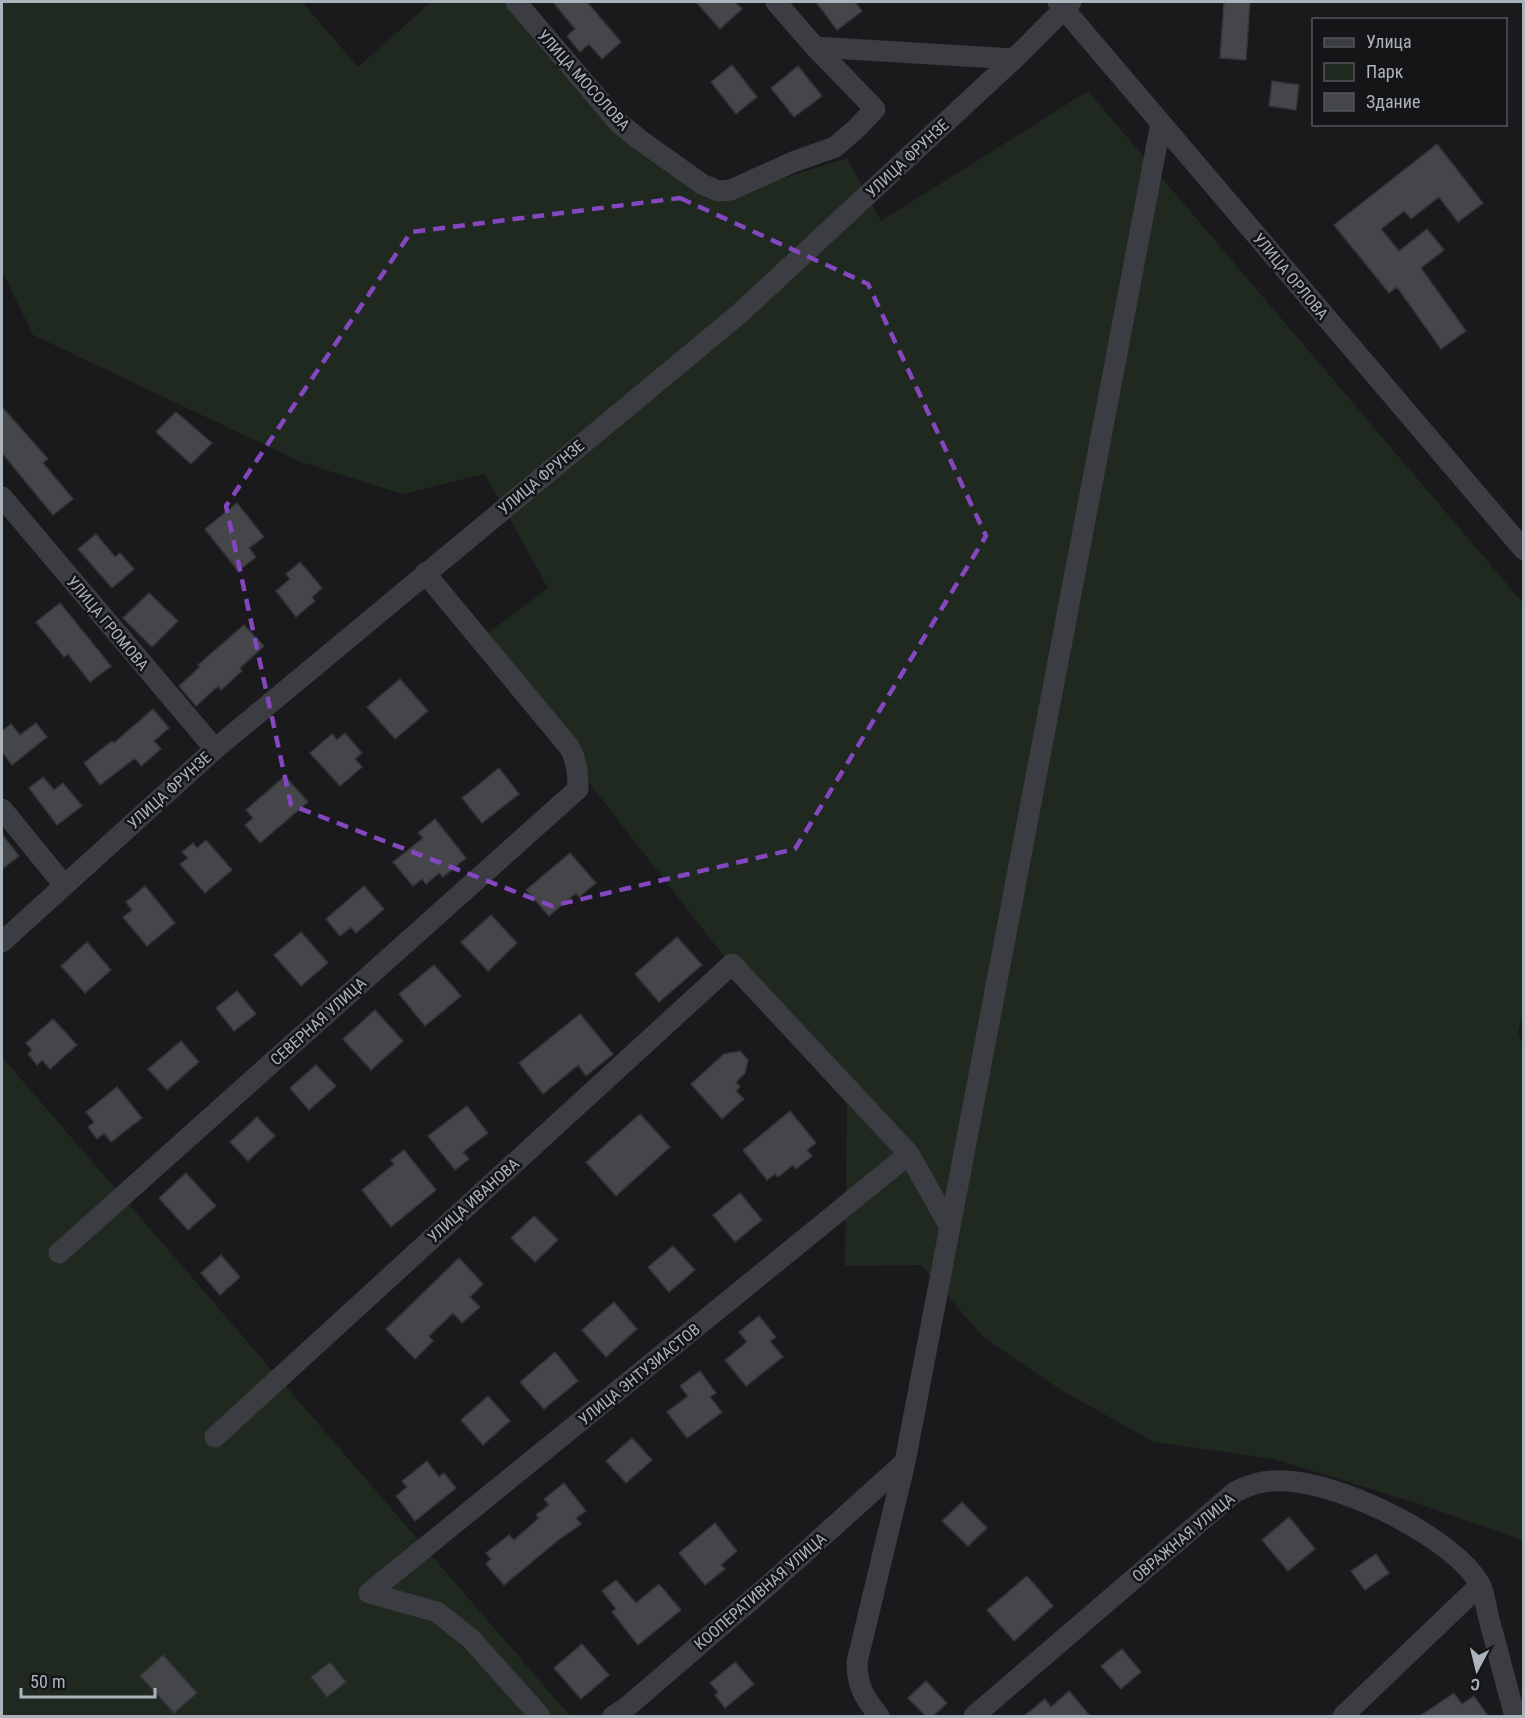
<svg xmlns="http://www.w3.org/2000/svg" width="1525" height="1718" font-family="'Roboto Condensed',sans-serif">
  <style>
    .green { fill: #1f291f }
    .building { fill: #44464a; stroke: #343539; stroke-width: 1.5 }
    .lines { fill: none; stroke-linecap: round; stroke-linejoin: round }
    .minor { stroke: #3b3d42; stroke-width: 21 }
    .marked { fill: none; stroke: #8547bf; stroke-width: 4.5; stroke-dasharray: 12 8; stroke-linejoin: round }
    .labels { text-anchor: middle; stroke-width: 5; stroke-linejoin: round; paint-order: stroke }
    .street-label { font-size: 16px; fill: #abb4bd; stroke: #151518 }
  </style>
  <rect width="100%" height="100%" fill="#1a1a1d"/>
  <path class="green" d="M2 2H302L358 67 431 2H506L715 200 847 158 881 221 1088 91 1523 603 1524 1008 1518 1031 1524 1052 1523 1540 1416 1503 1274 1459 1154 1442 1061 1390 983 1337 921 1265 845 1266 847 1104 789 1040 478 640 548 588 485 474 402 494 301 462 33 335 2 271Z
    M2 1057 570 1716H2Z"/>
  <path class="building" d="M553 2H587L621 42 602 59 589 44 580 52 567 36 575 29Z
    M696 2H735L742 9 720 29Z
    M816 2H855L862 11 837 30Z
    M1224 2H1250L1246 60 1220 58Z
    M732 65 757 97 736 114 711 82Z
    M798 66 822 96 794 117 771 88Z
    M1272 81 1299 85 1296 110 1269 106Z
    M1437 144 1483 203 1458 222 1439 197 1411 219 1404 211 1381 229 1399 251 1427 229 1444 250 1421 268 1466 331 1441 349 1397 287 1389 293 1334 225Z
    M2 407 48 459 43 463 73 499 53 515 2 453Z
    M176 412 212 443 191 464 156 432Z
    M237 503 264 537 249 548 256 557 238 571 205 529Z
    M96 534 115 557 120 553 134 569 112 588 78 549Z
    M300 562 322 588 312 597 315 601 296 617 276 591 290 579 286 574Z
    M149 593 178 621 152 647 123 618Z
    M60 603 111 666 90 682 68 654 64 657 36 622Z
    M244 625 264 646 240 668 242 671 221 690 218 686 196 706 179 686 200 667 198 665Z
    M400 679 428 711 395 739 367 707Z
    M153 709 169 728 154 741 161 749 141 766 135 758 100 785 84 763 112 741 114 743Z
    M36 723 47 737 12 765 2 752V731L11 724 20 735Z
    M345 733 362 753 355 759 362 767 340 786 310 753 332 734 337 740Z
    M499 768 519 794 482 823 462 798Z
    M285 776 308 802 260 843 245 825 253 818 246 810Z
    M43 777 54 790 63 783 82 806 57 825 29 788Z
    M435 819 466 858 443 877 439 873 426 884 422 879 413 886 393 862 423 838 418 833Z
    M2 834 19 856 2 869Z
    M206 840 232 870 205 893 180 864 188 858 182 852 193 843 197 848Z
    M570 853 596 883 579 897 576 893 549 916 526 890Z
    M145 886 175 923 147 946 123 917 132 910 126 902Z
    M364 886 384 909 356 933 351 927 340 936 326 919Z
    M491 915 517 943 488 971 461 942Z
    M301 932 328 963 301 986 274 955Z
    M677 937 702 965 659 1002 635 974Z
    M87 942 111 970 85 993 61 966Z
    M434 965 461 996 425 1026 399 994Z
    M237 991 256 1014 234 1031 216 1008Z
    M375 1010 403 1041 371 1070 343 1039Z
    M580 1014 613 1054 586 1076 578 1065 543 1094 519 1063Z
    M53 1019 77 1045 50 1069 42 1060 37 1065 28 1054 32 1050 26 1043Z
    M181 1041 199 1062 167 1090 148 1069Z
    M740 1051 748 1060 745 1073 736 1082 740 1087 736 1091 744 1099 722 1119 691 1084 724 1054Z
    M316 1065 336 1086 309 1110 290 1088Z
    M117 1087 142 1118 111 1142 104 1133 97 1139 88 1127 94 1122 86 1112Z
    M467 1106 488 1133 463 1152 469 1159 455 1170 428 1136Z
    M790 1111 816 1143 807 1150 812 1156 796 1169 793 1165 778 1177 775 1174 767 1180 743 1150Z
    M640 1114 670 1147 616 1196 586 1162Z
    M257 1117 275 1136 248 1161 230 1142Z
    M404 1150 436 1190 391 1227 362 1190 394 1164 391 1160Z
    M186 1173 216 1206 188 1230 159 1198Z
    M740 1193 762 1220 735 1242 713 1215Z
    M534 1216 558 1240 535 1262 511 1238Z
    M673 1246 695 1270 669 1292 648 1267Z
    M221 1255 240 1277 220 1295 201 1273Z
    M459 1258 483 1284 470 1297 480 1307 462 1323 453 1313 429 1336 433 1341 415 1359 386 1329Z
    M614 1302 637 1329 606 1357 582 1330Z
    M759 1316 776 1337 770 1341 783 1357 746 1386 725 1360 747 1342 739 1332Z
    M555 1352 578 1381 544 1409 520 1382Z
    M700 1371 716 1393 710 1397 722 1412 687 1438 667 1412 688 1396 680 1386Z
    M488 1396 510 1421 483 1445 461 1420Z
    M632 1438 652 1460 626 1483 606 1461Z
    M427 1461 439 1477 444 1473 456 1488 415 1521 396 1496 407 1487 402 1481Z
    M564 1483 586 1511 576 1518 581 1524 557 1541 504 1585 486 1564 491 1559 486 1553 509 1535 514 1540 539 1518 536 1515 549 1505 544 1499Z
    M962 1502 987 1528 968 1546 942 1521Z
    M1289 1517 1315 1549 1288 1571 1262 1540Z
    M715 1523 737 1551 721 1565 725 1569 705 1585 679 1553Z
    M1376 1554 1389 1573 1365 1590 1351 1571Z
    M1027 1576 1053 1606 1014 1641 987 1610Z
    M616 1580 636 1603 659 1584 681 1610 638 1645 612 1612 616 1609 602 1591Z
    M582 1644 609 1675 581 1699 554 1668Z
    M1122 1649 1141 1672 1121 1689 1101 1666Z
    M163 1655 197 1693 174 1713 140 1676Z
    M330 1662 346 1682 327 1697 311 1677Z
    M735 1662 754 1684 725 1708 715 1695 718 1692 710 1683Z
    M926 1681 947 1703 933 1716H926L908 1698Z
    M1069 1691 1090 1716H1024L1045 1699 1051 1707Z
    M1454 1693 1462 1704 1474 1696 1488 1716H1420Z"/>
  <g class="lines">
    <path class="minor" d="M516 2 618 122 640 140 702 184 718 191 731 190 793 162 835 147 857 128 875 109 815 47 776 2
      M1058 2 1524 550
      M815 47 1014 59
      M2 497 215 749
      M2 809 64 885
      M2 942 215 749 739 314 1014 59 1071 2
      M59 1253 578 789C578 774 577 762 570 748L425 573
      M215 1437 732 964 909 1154 950 1227
      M369 1593 909 1154
      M369 1593 437 1612 470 1638 540 1716
      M613 1716 627 1707 771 1583 905 1462
      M879 1716C864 1697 857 1687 857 1662L905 1462 1161 123
      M974 1716 1235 1492C1256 1481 1273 1479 1296 1482 1349 1488 1452 1537 1480 1584 1485 1594 1486 1609 1489 1619 1498 1652 1506 1684 1515 1716
      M1343 1716 1480 1585"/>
  </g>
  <path class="marked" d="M680 198 868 284 986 536 795 849 552 906 291 805 226 506 411 232Z"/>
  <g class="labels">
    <g class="street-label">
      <text transform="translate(584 80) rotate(48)" y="6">УЛИЦА МОСОЛОВА</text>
      <text transform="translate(907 158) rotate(-43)" y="6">УЛИЦА ФРУНЗЕ</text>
      <text transform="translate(1291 276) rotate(50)" y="6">УЛИЦА ОРЛОВА</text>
      <text transform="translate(541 477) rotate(-40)" y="6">УЛИЦА ФРУНЗЕ</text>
      <text transform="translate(108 623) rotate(50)" y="6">УЛИЦА ГРОМОВА</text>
      <text transform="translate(169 790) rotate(-42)" y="6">УЛИЦА ФРУНЗЕ</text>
      <text transform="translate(318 1021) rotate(-42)" y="6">СЕВЕРНАЯ УЛИЦА</text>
      <text transform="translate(473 1200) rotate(-42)" y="6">УЛИЦА ИВАНОВА</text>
      <text transform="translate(639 1374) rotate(-39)" y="6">УЛИЦА ЭНТУЗИАСТОВ</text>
      <text transform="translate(1183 1537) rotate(-40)" y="6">ОВРАЖНАЯ УЛИЦА</text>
      <text transform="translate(760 1591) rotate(-41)" y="6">КООПЕРАТИВНАЯ УЛИЦА</text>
    </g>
  </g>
  <rect width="1525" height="1718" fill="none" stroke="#abb4bd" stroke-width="6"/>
  <rect x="1312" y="18" width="195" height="108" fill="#151518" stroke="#51555a" stroke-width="1.5"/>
  <rect x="1324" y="38" width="30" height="9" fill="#3b3d42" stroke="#51555a" stroke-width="1.5"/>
  <text x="1366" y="48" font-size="18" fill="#abb4bd">Улица</text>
  <rect x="1324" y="63" width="30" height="18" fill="#1f291f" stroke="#51555a" stroke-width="1.5"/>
  <text x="1366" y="78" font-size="18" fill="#abb4bd">Парк</text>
  <rect x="1324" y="93" width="30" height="18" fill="#44464a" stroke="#51555a" stroke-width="1.5"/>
  <text x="1366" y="108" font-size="18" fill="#abb4bd">Здание</text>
  <g transform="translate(1477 1670) rotate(187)" stroke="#151518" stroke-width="4.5" paint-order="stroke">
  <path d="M0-4.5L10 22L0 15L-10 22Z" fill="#abb4bd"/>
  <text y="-9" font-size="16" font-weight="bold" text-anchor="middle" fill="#abb4bd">С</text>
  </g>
  <path d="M21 1688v9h134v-9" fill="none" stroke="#abb4bd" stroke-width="3"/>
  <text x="30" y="1688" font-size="18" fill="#abb4bd" stroke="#151518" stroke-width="4.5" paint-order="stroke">50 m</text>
</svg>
